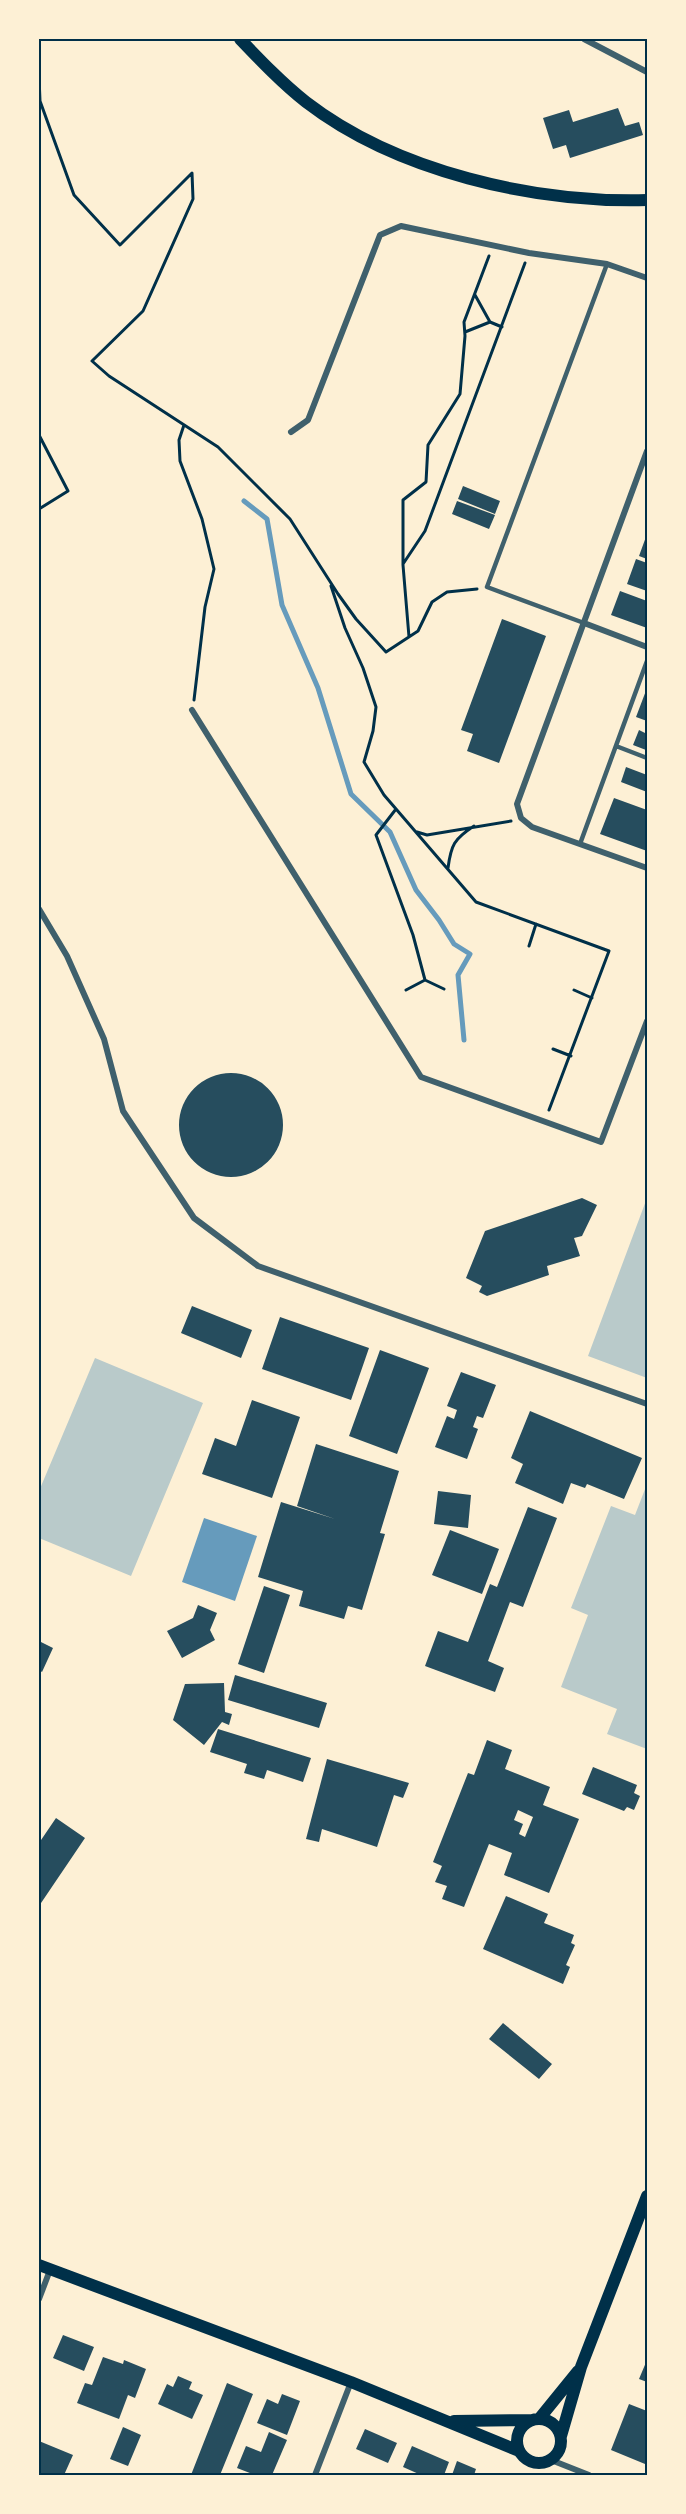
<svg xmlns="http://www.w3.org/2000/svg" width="686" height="2514" font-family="Montserrat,sans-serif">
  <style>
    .green { fill: #b9caca }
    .water { fill: #669bbc }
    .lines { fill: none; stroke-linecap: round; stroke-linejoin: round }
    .stream { stroke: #669bbc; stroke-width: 5 }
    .building { fill: #264d5e; fill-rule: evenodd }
    .path { stroke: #003049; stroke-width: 3 }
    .service { stroke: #3f606c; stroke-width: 4.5 }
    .minor { stroke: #3f606c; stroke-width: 6 }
    .secondary { stroke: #003049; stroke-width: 12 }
    .neatline { fill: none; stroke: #003049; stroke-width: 2 }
  </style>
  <rect width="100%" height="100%" fill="#fdf0d5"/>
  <path class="green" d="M647 1198V1378L588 1356Z
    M95 1358 203 1403 131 1576 39 1538V1491Z
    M647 1484V1749L607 1734 617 1709 561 1687 588 1615 571 1608 611 1506 635 1515Z"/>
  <path class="water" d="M204 1518 257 1536 235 1601 182 1582Z"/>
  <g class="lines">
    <path class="stream" d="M244 501 267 519 282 605 318 688 351 794 390 832 416 890 439 920 454 944 470 954 458 975 464 1040"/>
  </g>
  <path class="building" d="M618 108 625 126 639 122 643 135 570 158 566 145 553 149 543 118 569 110 573 122Z
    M463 486 500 501 495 514 458 499Z
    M457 501 495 515 489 529 452 514Z
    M647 534V559L639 556Z
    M636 559 647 563V591L627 584Z
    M620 591 647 601V628L611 615Z
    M502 619 546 636 499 763 467 751 473 734 461 730Z
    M647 688V721L636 717Z
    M639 730 647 734 646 750 633 745Z
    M626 767 647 775V792L621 782Z
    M614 798 647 810V851L600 834Z
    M179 1125a52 52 0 1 1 104 0a52 52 0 1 1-104 0Z
    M582 1198 597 1205 582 1236 574 1238 580 1256 547 1266 549 1275 487 1296 479 1292 482 1286 466 1278 485 1231Z
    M192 1306 252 1330 241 1358 181 1333Z
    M280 1317 369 1348 351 1400 262 1369Z
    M380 1350 429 1368 397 1454 349 1436Z
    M461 1372 496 1385 483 1418 477 1416 473 1427 478 1429 467 1459 435 1447 447 1416 454 1419 457 1410 447 1406Z
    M252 1400 300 1417 272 1498 202 1474 215 1438 236 1446Z
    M530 1411 642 1458 624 1499 587 1484 585 1488 571 1483 563 1504 515 1483 523 1464 511 1458Z
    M316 1444 399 1471 380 1533 385 1534 362 1610 348 1606 344 1619 299 1606 303 1591 258 1577 281 1502 335 1519 297 1506Z
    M438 1491 471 1495 468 1528 434 1524Z
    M528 1507 557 1518 523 1607 510 1602 488 1661 504 1668 495 1692 425 1666 438 1631 468 1642 490 1584 497 1587Z
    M450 1530 499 1549 482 1594 432 1575Z
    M264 1586 290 1595 264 1673 238 1664Z
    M198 1605 217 1613 210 1630 215 1640 182 1658 167 1631 193 1618Z
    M39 1641 53 1648 42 1672 39 1670Z
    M235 1675 327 1703 319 1728 228 1700Z
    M224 1683 225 1712 232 1714 229 1725 222 1722 204 1745 173 1720 185 1684Z
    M218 1729 311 1758 303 1782 267 1770 264 1779 244 1773 247 1764 210 1752Z
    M487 1740 512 1750 505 1769 550 1787 543 1805 579 1819 549 1893 504 1875 512 1853 489 1844 464 1907 442 1899 447 1886 435 1882 442 1866 433 1862 468 1773 474 1775ZM518 1810 533 1817 525 1837 519 1834 523 1824 514 1820Z
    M327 1759 409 1783 403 1798 394 1795 377 1847 322 1829 319 1842 306 1839Z
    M593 1767 637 1785 634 1793 640 1796 634 1810 627 1807 624 1811 582 1794Z
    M56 1818 85 1838 39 1906V1843Z
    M506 1896 548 1914 544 1923 574 1935 571 1943 575 1945 566 1965 570 1967 563 1984 483 1949Z
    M503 2023 552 2064 539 2079 489 2039Z
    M63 2335 94 2347 84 2371 53 2358Z
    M103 2357 123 2364 124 2360 146 2369 135 2398 128 2395 119 2419 77 2403 85 2383 92 2385Z
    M647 2360V2382L639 2379Z
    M178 2376 192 2382 189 2389 203 2395 192 2419 158 2404 167 2384 173 2387Z
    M227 2383 253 2394 220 2475H191Z
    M282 2394 300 2401 287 2435 257 2423 267 2399 278 2404Z
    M629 2404 647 2411V2458L645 2464 611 2450Z
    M123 2427 141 2435 128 2466 110 2459Z
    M365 2429 397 2443 388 2463 356 2449Z
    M269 2432 287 2440 272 2475H255L237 2468 246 2446 261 2452Z
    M39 2441 73 2455 64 2475H39Z
    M412 2446 449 2462 444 2475H421L403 2467Z
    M457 2461 476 2469 474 2475H452Z"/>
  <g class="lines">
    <path class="path" d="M39 77 40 101 74 195 120 245 192 173 193 199 143 311 92 361 109 376 218 447 290 519 338 594 356 619 386 652 418 631 432 602 447 592 477 589
      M475 295 490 322 502 327
      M465 332 490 322
      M184 425 179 440 180 461 202 519 214 569 205 607 194 700
      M39 435 68 491 39 509
      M403 564 425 531 525 263
      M331 586 345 628 363 668 376 707 373 731 364 762 384 795 476 902 609 951 549 1110
      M409 637 403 565V500L426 482 428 445 460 394 465 336 464 322 489 256
      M396 809 376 835 413 935 425 980 444 989
      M417 832 427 835 511 821
      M448 868C451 845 454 839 474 826
      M529 946 536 924
      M406 990 425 980
      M574 990 592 998
      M553 1049 571 1056"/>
    <path class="service" d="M584 623 487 587 607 264
      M616 746 647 758
      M580 844 647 661"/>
    <path class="minor" d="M584 39 647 72
      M291 432 308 420 380 235 401 226 529 253 607 264 647 278
      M647 451 517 804 521 818 532 827 647 868
      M584 623 647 647
      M192 710 421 1077 601 1142 647 1021
      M39 909 67 956 104 1039 123 1111 194 1218 258 1266 647 1404
      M39 2299 50 2270
      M551 2460 589 2475
      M315 2475 351 2382"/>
    <path class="secondary" d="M240 39C261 61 282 83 306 102 397 172 534 203 647 200
      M39 2265 351 2382 519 2451
      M517 2441a22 22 0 1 1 44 0a22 22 0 1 1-44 0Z
      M539 2419 578 2371
      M454 2421 532 2420
      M561 2436 581 2367 647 2196"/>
  </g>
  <rect width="686" height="2514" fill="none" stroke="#fdf0d5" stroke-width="81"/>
  <rect x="40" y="40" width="606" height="2434" class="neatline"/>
</svg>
